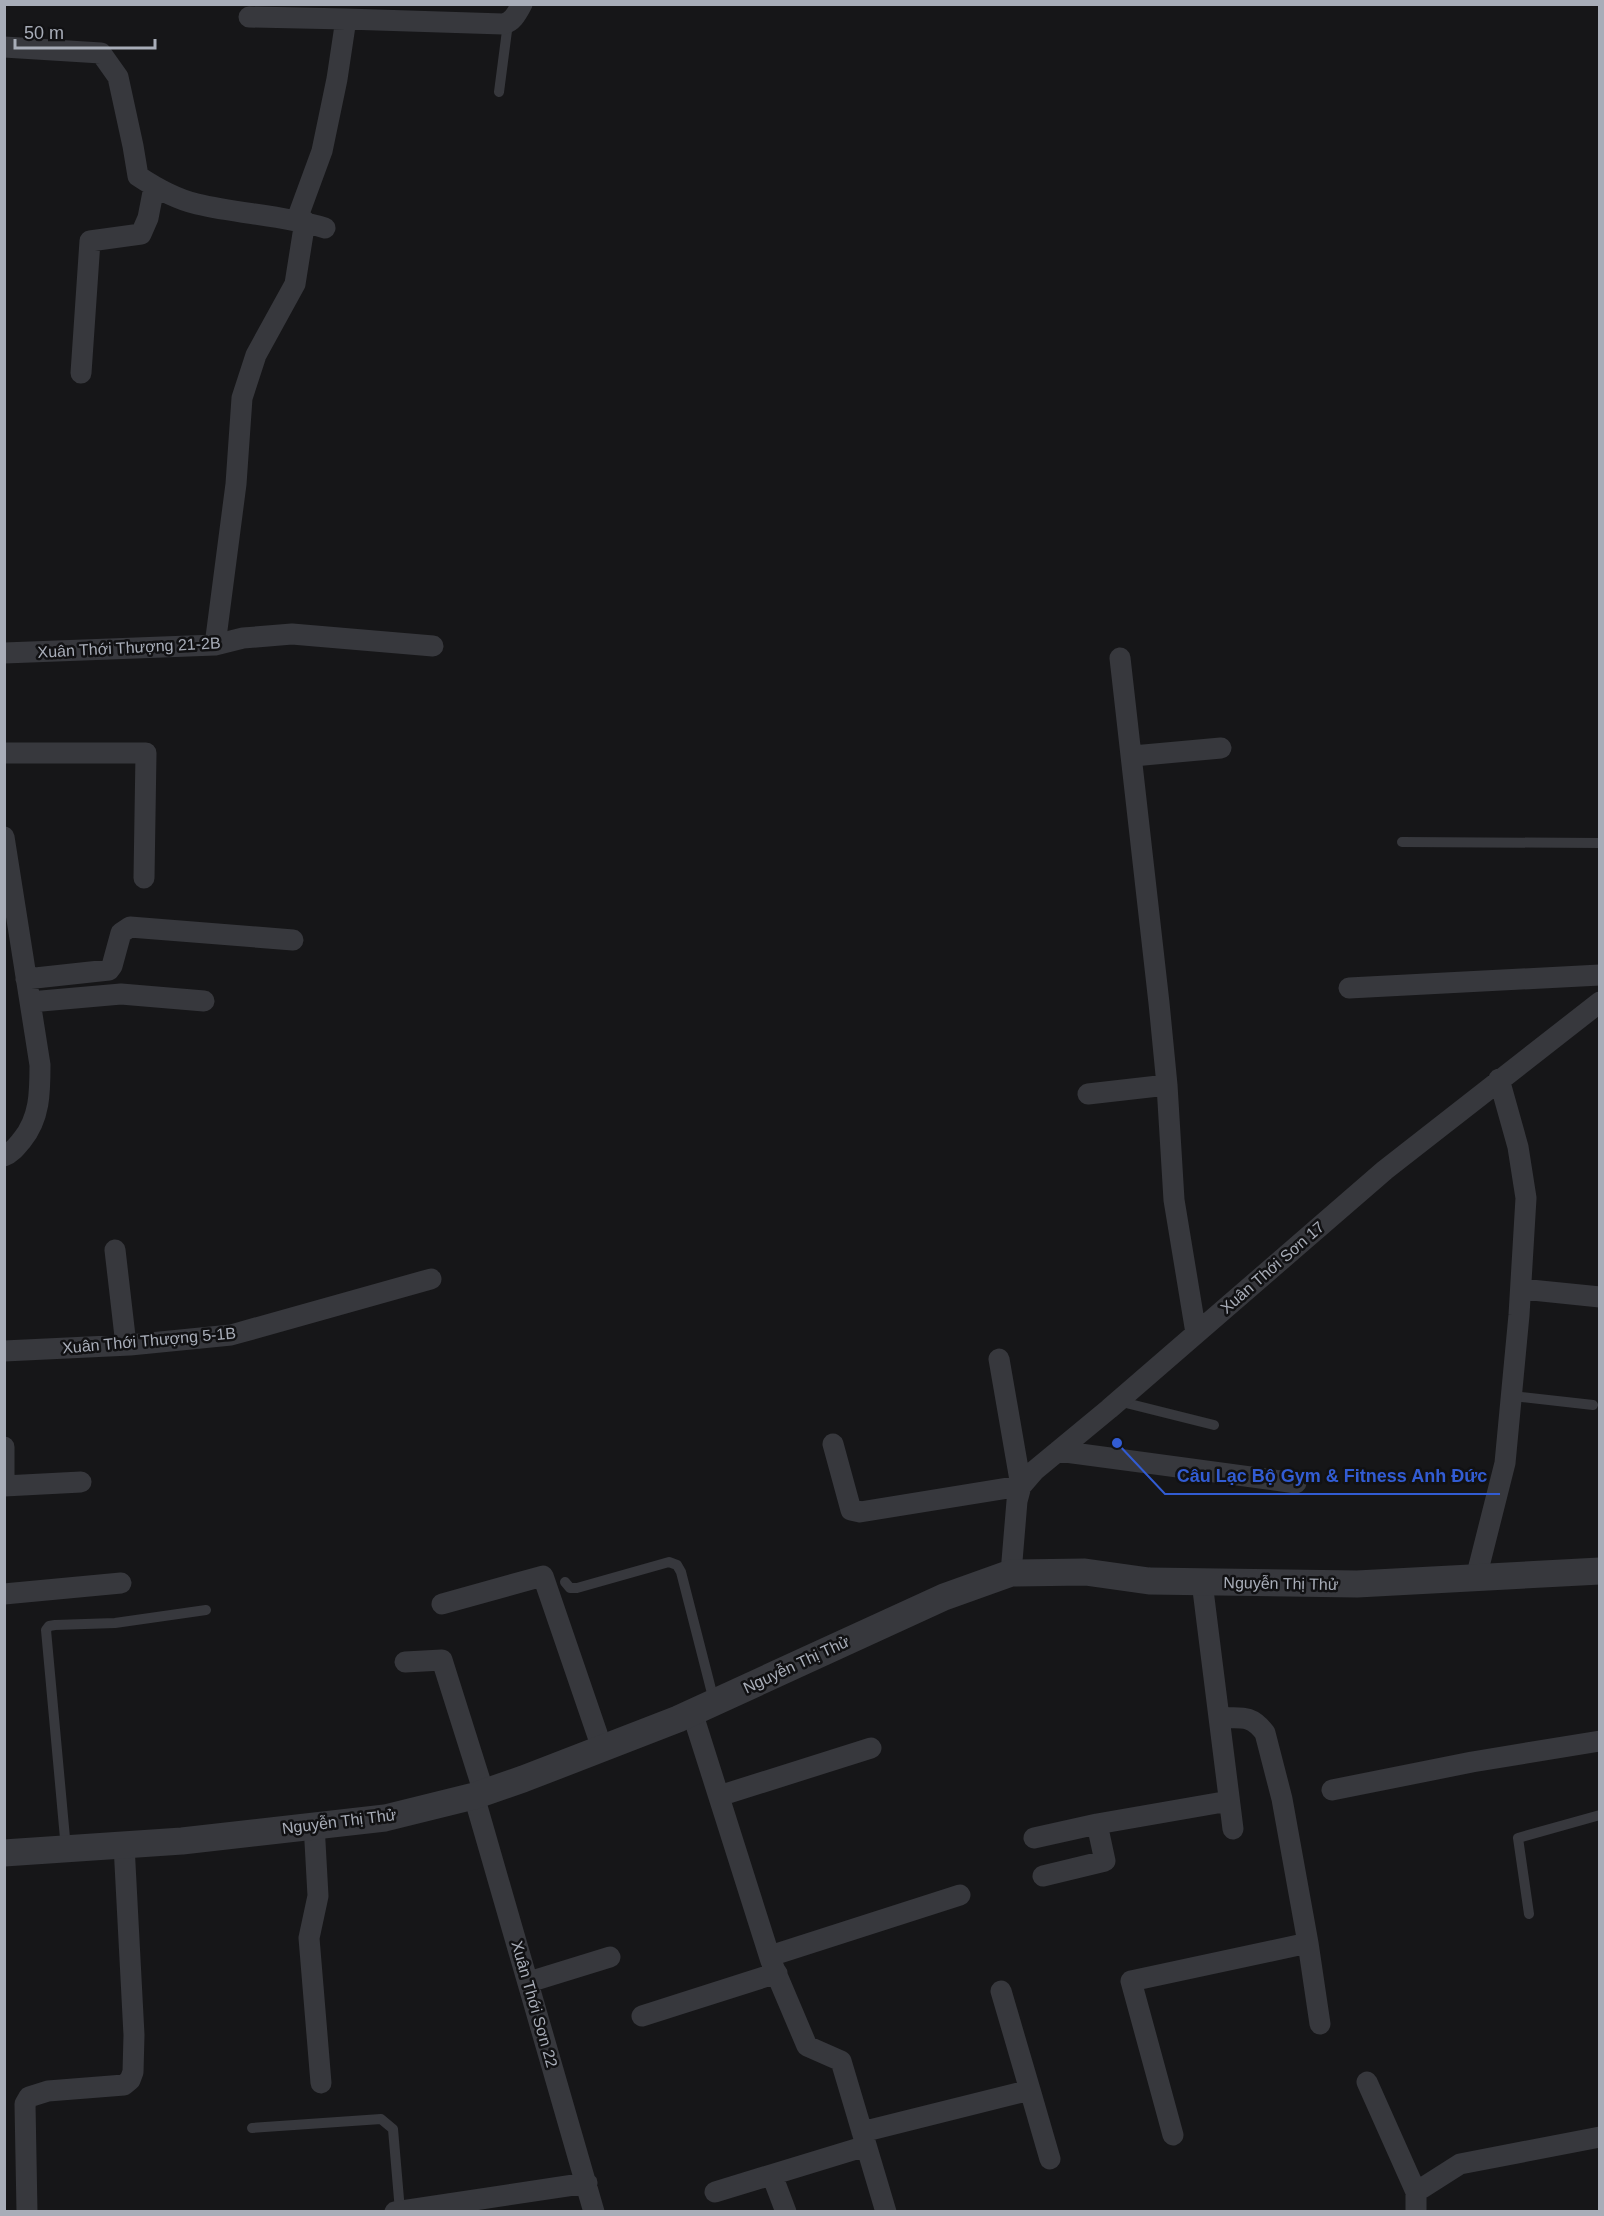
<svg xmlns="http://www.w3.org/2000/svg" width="1604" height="2216" font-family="Arial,sans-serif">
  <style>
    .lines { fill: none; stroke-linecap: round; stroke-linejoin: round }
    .service { stroke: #37383d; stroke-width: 10 }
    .minor { stroke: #37383d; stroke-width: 21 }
    .tertiary { stroke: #37383d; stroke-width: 27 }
    .labels { text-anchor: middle; stroke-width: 5; stroke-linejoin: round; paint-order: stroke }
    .street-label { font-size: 16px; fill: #a8adb8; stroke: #111113 }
    .leader { fill: none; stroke: #325cd3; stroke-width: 2 }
    .callout-dot { fill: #325cd3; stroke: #111113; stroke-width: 2 }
    .callout-label { font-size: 18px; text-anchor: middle; font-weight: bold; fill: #325cd3; stroke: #111113; stroke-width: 5; stroke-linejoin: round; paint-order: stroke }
  </style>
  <rect width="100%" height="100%" fill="#161618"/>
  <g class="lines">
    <path class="service" d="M499 92 508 23
      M1402 842 1600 843
      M1512 1396 1593 1405
      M1118 1401 1214 1425
      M565 1582 570 1588H577L669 1562 677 1565 681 1572 714 1701
      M66 1849 46 1630 49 1626 55 1625 115 1623 206 1610
      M1529 1914 1518 1838 1600 1815
      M252 2128 381 2119 393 2129 400 2211"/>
    <path class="minor" d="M249 17 346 19
      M4 47 101 53 118 77 133 146 138 176C156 188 175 199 197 204 239 214 283 215 325 228
      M297 219 322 151 337 79 346 19 503 24C513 22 517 13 522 4
      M81 373 90 241 141 234 148 218 154 187
      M215 645 236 484 242 398 256 355 295 284 305 221
      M4 653 215 645 243 638 292 634 433 646
      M1120 658 1159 1003 1167 1085 1174 1200 1196 1333
      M4 753H146L144 878
      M1133 756 1221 748
      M4 837 40 1065C40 1092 40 1118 22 1140 17 1146 12 1153 4 1156
      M26 979 109 970 112 966 121 933 130 927 293 940
      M1349 988 1600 975
      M30 1002 121 994 204 1001
      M1088 1094 1167 1085
      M115 1250 126 1345
      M1521 1289 1600 1297
      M4 1351 130 1345 231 1335 431 1279
      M833 1444 851 1510 860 1512 1021 1486 999 1359
      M4 1447V1477
      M1058 1451 1296 1483
      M4 1486 81 1482
      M1011 1573 1017 1501 1021 1486 1034 1471 1109 1409 1385 1170 1600 1002
      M1476 1578 1505 1463 1519 1315 1526 1198 1518 1147 1499 1079
      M1202 1582 1233 1829
      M4 1594 121 1583
      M442 1604 543 1576 602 1748
      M405 1662 442 1660 484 1793
      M692 1712 771 1961 807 2046 841 2061 886 2212
      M1332 1790 1472 1762 1600 1741
      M474 1796 594 2212
      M719 1796 871 1748
      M314 1824 318 1896 309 1938 321 2083
      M1034 1838 1097 1824
      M1043 1876 1105 1861 1097 1824 1229 1801
      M1308 1943 1320 2024
      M770 1956 960 1895
      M529 1982 610 1957
      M642 2016 777 1973
      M1367 2082 1416 2192 1460 2164 1600 2137
      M1030 2090 1050 2159
      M862 2132 1030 2090 1001 1991
      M1173 2135 1131 1981 1308 1943 1282 1799 1265 1733C1251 1714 1241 1718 1219 1718
      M772 2175 786 2212
      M715 2192 866 2146
      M27 2212 25 2104 29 2097 48 2091 124 2085 130 2080 133 2072 134 2035 124 1845
      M395 2212 587 2183
      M1416 2212V2192"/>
    <path class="tertiary" d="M4 1853 182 1841 385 1818 474 1796 523 1779 678 1719 944 1597 1011 1573 1085 1572 1149 1581 1357 1584 1600 1571"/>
  </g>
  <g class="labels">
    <g class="street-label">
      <text transform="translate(129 647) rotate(-3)" y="6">Xuân Thới Thượng 21-2B</text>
      <text transform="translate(1272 1267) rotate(-41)" y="6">Xuân Thới Sơn 17</text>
      <text transform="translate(149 1340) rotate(-5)" y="6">Xuân Thới Thượng 5-1B</text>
      <text transform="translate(1281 1583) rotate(1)" y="6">Nguyễn Thị Thử</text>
      <text transform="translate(796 1664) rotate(-25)" y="6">Nguyễn Thị Thử</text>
      <text transform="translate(339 1821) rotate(-7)" y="6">Nguyễn Thị Thử</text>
      <text transform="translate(535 2004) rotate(74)" y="6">Xuân Thới Sơn 22</text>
    </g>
  </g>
  <path class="leader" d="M1117 1443L1165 1494H1500"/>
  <circle class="callout-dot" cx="1117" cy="1443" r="6"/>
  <g class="callout-label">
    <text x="1332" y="1482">Câu Lạc Bộ Gym &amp; Fitness Anh Đức</text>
  </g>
  <rect width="1604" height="2216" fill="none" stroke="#a8adb8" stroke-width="12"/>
  <path d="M15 39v9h140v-9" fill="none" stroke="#a8adb8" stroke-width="3"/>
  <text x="24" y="39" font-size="18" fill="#a8adb8" stroke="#111113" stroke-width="4.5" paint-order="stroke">50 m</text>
</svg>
